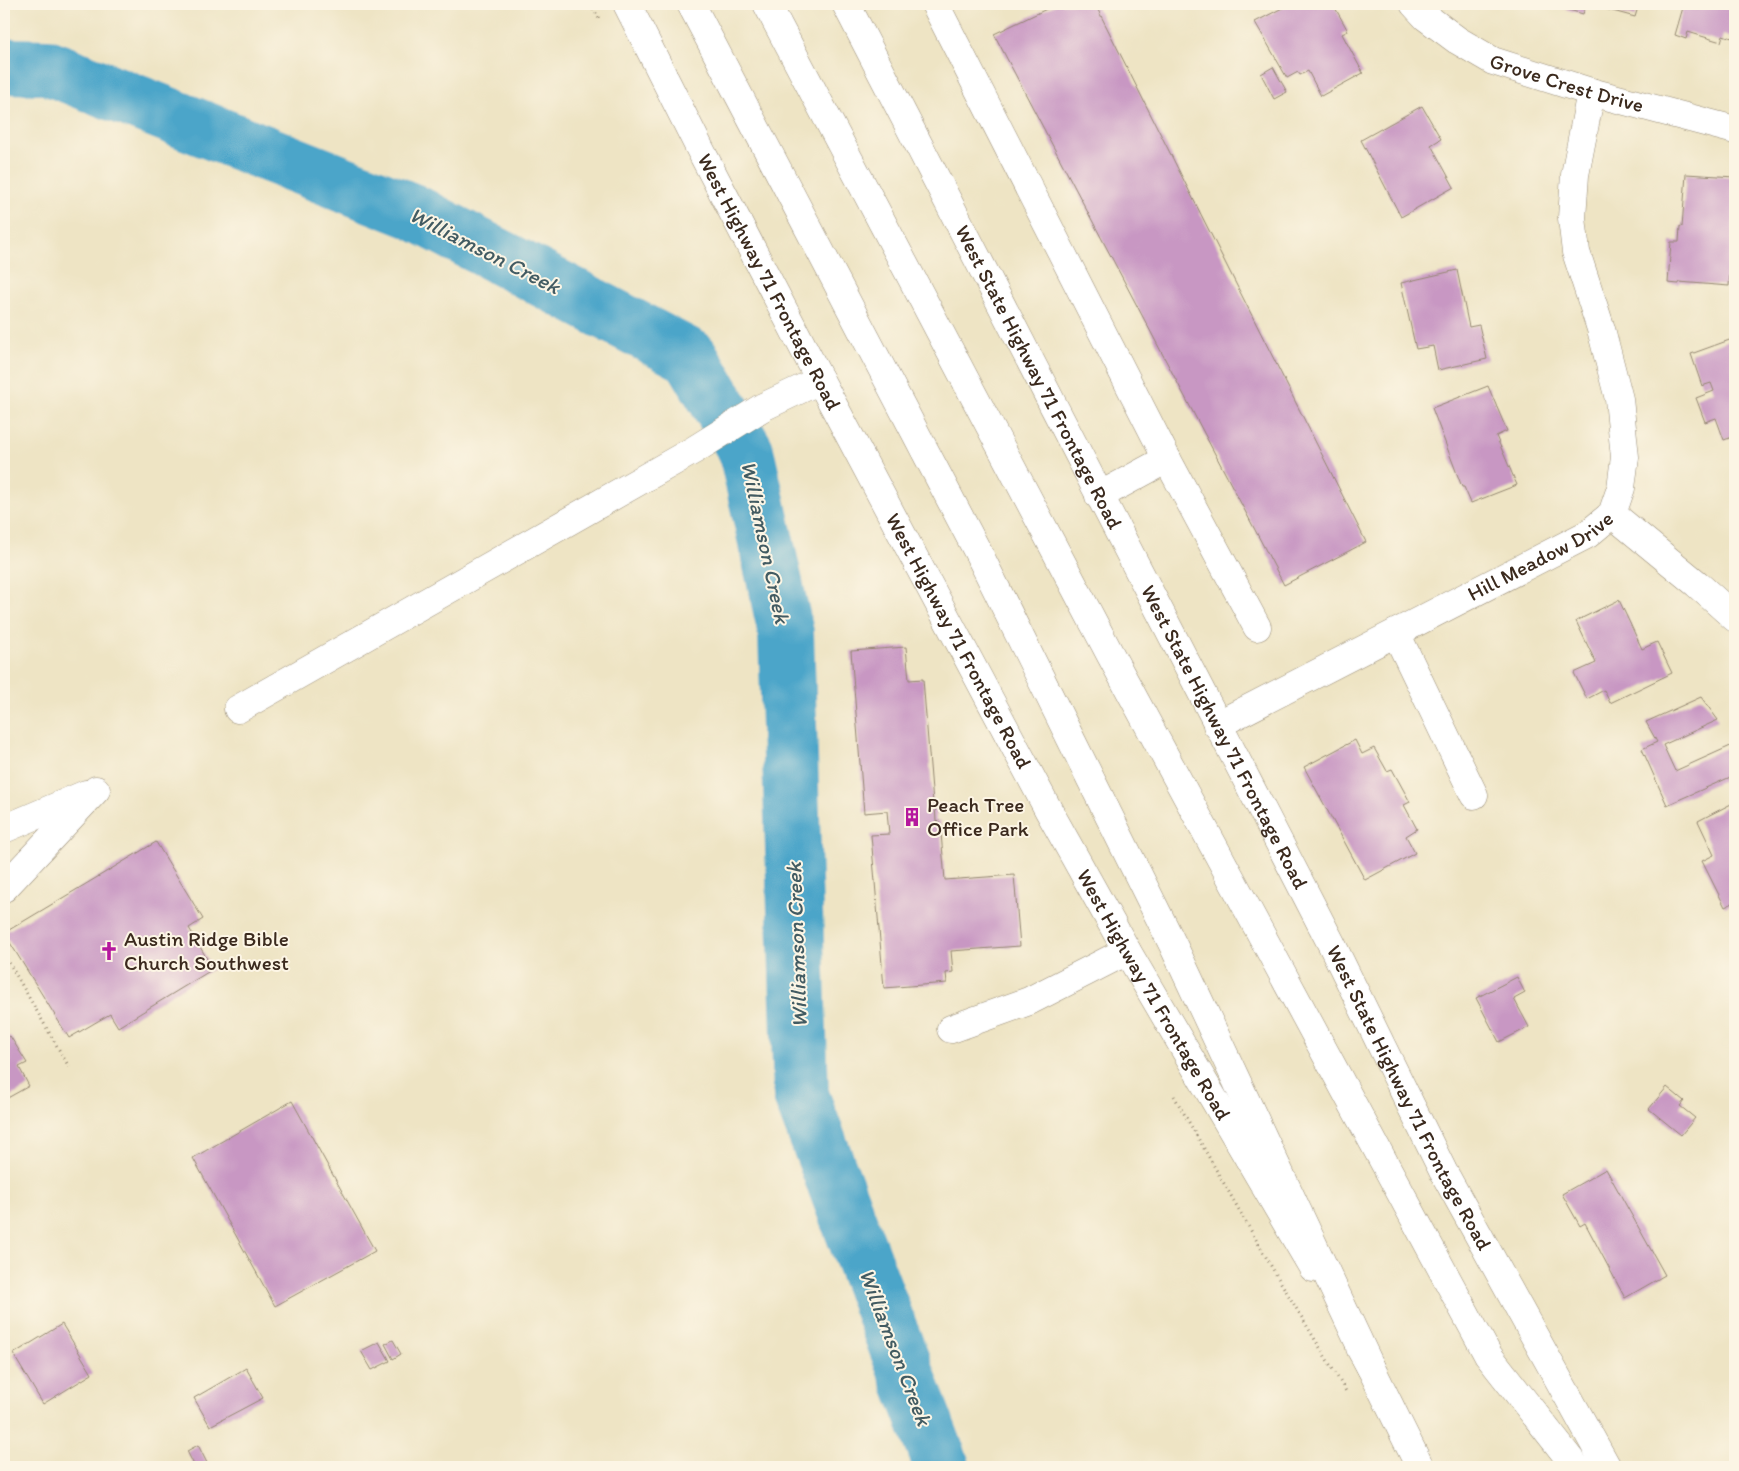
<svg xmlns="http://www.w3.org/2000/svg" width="1739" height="1471" font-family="Itim,sans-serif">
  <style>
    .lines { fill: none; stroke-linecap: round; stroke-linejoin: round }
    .river { stroke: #4ca5c9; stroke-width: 56 }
    .building { fill: #c897c3 }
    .minor-casing { stroke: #948771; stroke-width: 29 }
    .major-casing { stroke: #948771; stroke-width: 29 }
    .highway-casing { stroke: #948771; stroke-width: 29 }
    .path { stroke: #948771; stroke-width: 3; stroke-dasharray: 1 4; stroke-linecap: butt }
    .minor { stroke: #fff; stroke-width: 28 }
    .major { stroke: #fff; stroke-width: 28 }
    .highway { stroke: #fff; stroke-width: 28 }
    .labels { text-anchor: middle; stroke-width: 4; stroke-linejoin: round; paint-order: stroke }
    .street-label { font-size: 21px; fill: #3b2a1e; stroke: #fcf5e5 }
    .poi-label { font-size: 21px; fill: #3b2a1e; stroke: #fcf5e5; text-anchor: start }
    .water-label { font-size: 22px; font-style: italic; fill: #425b62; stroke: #fcf5e5 }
  </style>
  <rect width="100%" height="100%" fill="#fcf5e5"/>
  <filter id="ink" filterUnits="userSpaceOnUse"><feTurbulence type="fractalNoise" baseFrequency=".02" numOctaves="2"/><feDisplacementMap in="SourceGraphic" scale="10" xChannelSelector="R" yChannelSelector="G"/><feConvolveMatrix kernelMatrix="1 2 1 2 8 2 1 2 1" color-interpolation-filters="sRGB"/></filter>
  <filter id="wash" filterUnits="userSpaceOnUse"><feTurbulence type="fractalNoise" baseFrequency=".0096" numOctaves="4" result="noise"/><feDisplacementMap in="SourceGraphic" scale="20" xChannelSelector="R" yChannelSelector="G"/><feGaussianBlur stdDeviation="1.12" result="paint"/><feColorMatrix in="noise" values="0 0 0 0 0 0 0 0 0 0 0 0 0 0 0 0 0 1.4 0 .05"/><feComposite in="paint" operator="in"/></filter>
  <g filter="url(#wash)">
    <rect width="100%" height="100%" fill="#eee4c4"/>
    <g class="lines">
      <path class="river" d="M4 66 47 67 412 211 691 357 746 451 786 633 801 1095 942 1467"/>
    </g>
    <g id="blocks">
      <path class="building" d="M1057 4H1095L1366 542 1284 585 994 34Z
        M1290 4H1333L1348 31 1342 34 1363 73 1321 96 1308 71 1300 75 1298 72 1287 78 1255 22Z
        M1548 4H1586L1583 14Z
        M1599 4H1639L1635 17 1598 7Z
        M1684 4H1735V39L1723 35 1721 42 1688 32 1686 39 1675 35Z
        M1273 67 1287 92 1274 99 1261 74Z
        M1422 106 1441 139 1431 145 1454 187 1401 217 1361 140Z
        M1686 174 1735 177V202L1729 286 1679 282V284L1668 283 1671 242H1679L1680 226 1682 227Z
        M1457 270 1469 327 1479 325 1487 359 1438 370 1433 346 1416 349 1401 283Z
        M1735 338V436L1724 440 1716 418 1705 422 1696 398 1714 391 1711 383 1702 386 1691 354Z
        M1488 386 1507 431 1496 436 1517 485 1471 503 1464 487H1462L1432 408Z
        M1619 600 1642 649 1657 642 1672 673 1610 703 1604 690 1587 699 1574 673 1596 663 1576 621Z
        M906 647 909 680 923 679 933 803H935L936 822 940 821 945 880 1014 875 1020 946 951 951 953 972 946 973 947 983 884 988 871 835 889 834 887 811 864 813 851 651Z
        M1701 697 1718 720 1663 745 1675 771 1735 744V775L1667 805 1642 749 1657 742 1646 722Z
        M1355 740 1362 754 1374 748 1387 771 1392 769 1410 802 1404 805 1417 829 1406 836 1415 853 1365 880 1304 767Z
        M1735 802V902L1725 907 1702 861 1714 855 1698 821Z
        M156 842 203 919 189 928 213 969 118 1027 110 1014 69 1038 4 933Z
        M1517 977 1525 993 1514 999 1529 1027 1499 1042 1476 998Z
        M10 1036 27 1063 19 1067 29 1086 4 1100V1040Z
        M1667 1087 1684 1101 1680 1106 1695 1118 1681 1135 1649 1109Z
        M292 1101 375 1251 275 1306 193 1158Z
        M1606 1169 1665 1275 1625 1298 1585 1223 1580 1226 1562 1194Z
        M62 1324 92 1374 43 1404 13 1354Z
        M393 1340 401 1354 393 1359 385 1344Z
        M379 1342 390 1361 372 1370 361 1351Z
        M246 1368 263 1398 210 1426 194 1398Z
        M198 1445 209 1467H195L187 1451Z"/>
    </g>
  </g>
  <g filter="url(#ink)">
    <use href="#blocks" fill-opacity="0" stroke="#948771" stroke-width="1"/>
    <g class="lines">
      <g class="minor-casing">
        <g id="minor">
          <path d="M935 4 1167 459 1257 627"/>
          <path id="s1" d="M1414 4 1426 17 1457 40 1493 61 1591 92 1735 130"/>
          <path d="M1099 496 1167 459"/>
          <path d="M1612 514 1697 584 1735 618"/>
          <path d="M1396 633 1474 795"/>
          <path d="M238 709 694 450 763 407 820 380"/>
          <path id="s2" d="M1217 725 1588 534 1612 514 1621 488 1625 457 1619 399 1601 329 1576 252 1572 218 1575 175 1591 92"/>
          <path d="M4 829 86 794"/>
          <path d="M4 888 96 790"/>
          <path d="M951 1029 1029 1001 1127 951"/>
        </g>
      </g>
      <g class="major-casing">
        <g id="major">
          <path id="s3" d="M627 4 700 149 820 380 1049 811 1127 951 1313 1268"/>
          <path id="s4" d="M846 4 1332 945 1443 1171 1607 1467"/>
          <path d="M1360 1348 1371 1368 1420 1467"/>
        </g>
      </g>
      <g class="highway-casing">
        <path id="highway" d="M691 4 981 558 1173 945 1371 1368
          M767 4 1110 654 1488 1355 1576 1467"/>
      </g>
      <path class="path" d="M591 4 599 19
        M4 954 69 1067
        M1174 1096 1274 1271 1347 1393"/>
      <use href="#minor" class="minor"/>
      <use href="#major" class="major"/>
      <use href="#highway" class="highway"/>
    </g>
  </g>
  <defs>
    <g id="building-bare" transform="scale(1.5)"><path d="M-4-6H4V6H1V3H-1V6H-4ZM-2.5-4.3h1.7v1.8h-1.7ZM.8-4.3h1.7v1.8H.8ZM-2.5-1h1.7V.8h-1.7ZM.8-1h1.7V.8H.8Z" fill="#b5179e" stroke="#fcf5e5" stroke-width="2.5" paint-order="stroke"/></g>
    <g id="church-bare" transform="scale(1.5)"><path d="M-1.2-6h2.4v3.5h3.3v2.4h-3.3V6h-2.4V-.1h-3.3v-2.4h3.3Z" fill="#b5179e" stroke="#fcf5e5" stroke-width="2.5" paint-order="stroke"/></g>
  </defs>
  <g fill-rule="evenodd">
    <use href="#building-bare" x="912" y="817"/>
    <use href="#church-bare" x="109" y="951"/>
  </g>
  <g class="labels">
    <g class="street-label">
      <text dy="7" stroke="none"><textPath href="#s1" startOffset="175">Grove Crest Drive</textPath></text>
      <text dy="7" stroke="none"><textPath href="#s3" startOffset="312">West Highway 71 Frontage Road</textPath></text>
      <text dy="7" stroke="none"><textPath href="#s4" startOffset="420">West State Highway 71 Frontage Road</textPath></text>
      <text dy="7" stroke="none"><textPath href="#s2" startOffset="365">Hill Meadow Drive</textPath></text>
      <text dy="7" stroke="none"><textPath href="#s3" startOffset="718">West Highway 71 Frontage Road</textPath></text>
      <text dy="7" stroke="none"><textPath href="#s4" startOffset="825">West State Highway 71 Frontage Road</textPath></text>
      <text dy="7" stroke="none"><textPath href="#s3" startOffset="1122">West Highway 71 Frontage Road</textPath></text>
      <text dy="7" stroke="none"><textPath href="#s4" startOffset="1230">West State Highway 71 Frontage Road</textPath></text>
    </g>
    <g class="poi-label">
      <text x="927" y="812">Peach Tree<tspan x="927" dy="24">Office Park</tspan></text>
      <text x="124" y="946">Austin Ridge Bible<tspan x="124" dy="24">Church Southwest</tspan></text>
    </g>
    <g class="water-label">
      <text transform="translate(485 250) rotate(27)" y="8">Williamson Creek</text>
      <text transform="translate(766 542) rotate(78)" y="8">Williamson Creek</text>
      <text transform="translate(796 945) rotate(-92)" y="8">Williamson Creek</text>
      <text transform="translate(896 1347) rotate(69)" y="8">Williamson Creek</text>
    </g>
  </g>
  <rect width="1739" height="1471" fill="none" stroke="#fcf5e5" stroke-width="20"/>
</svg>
